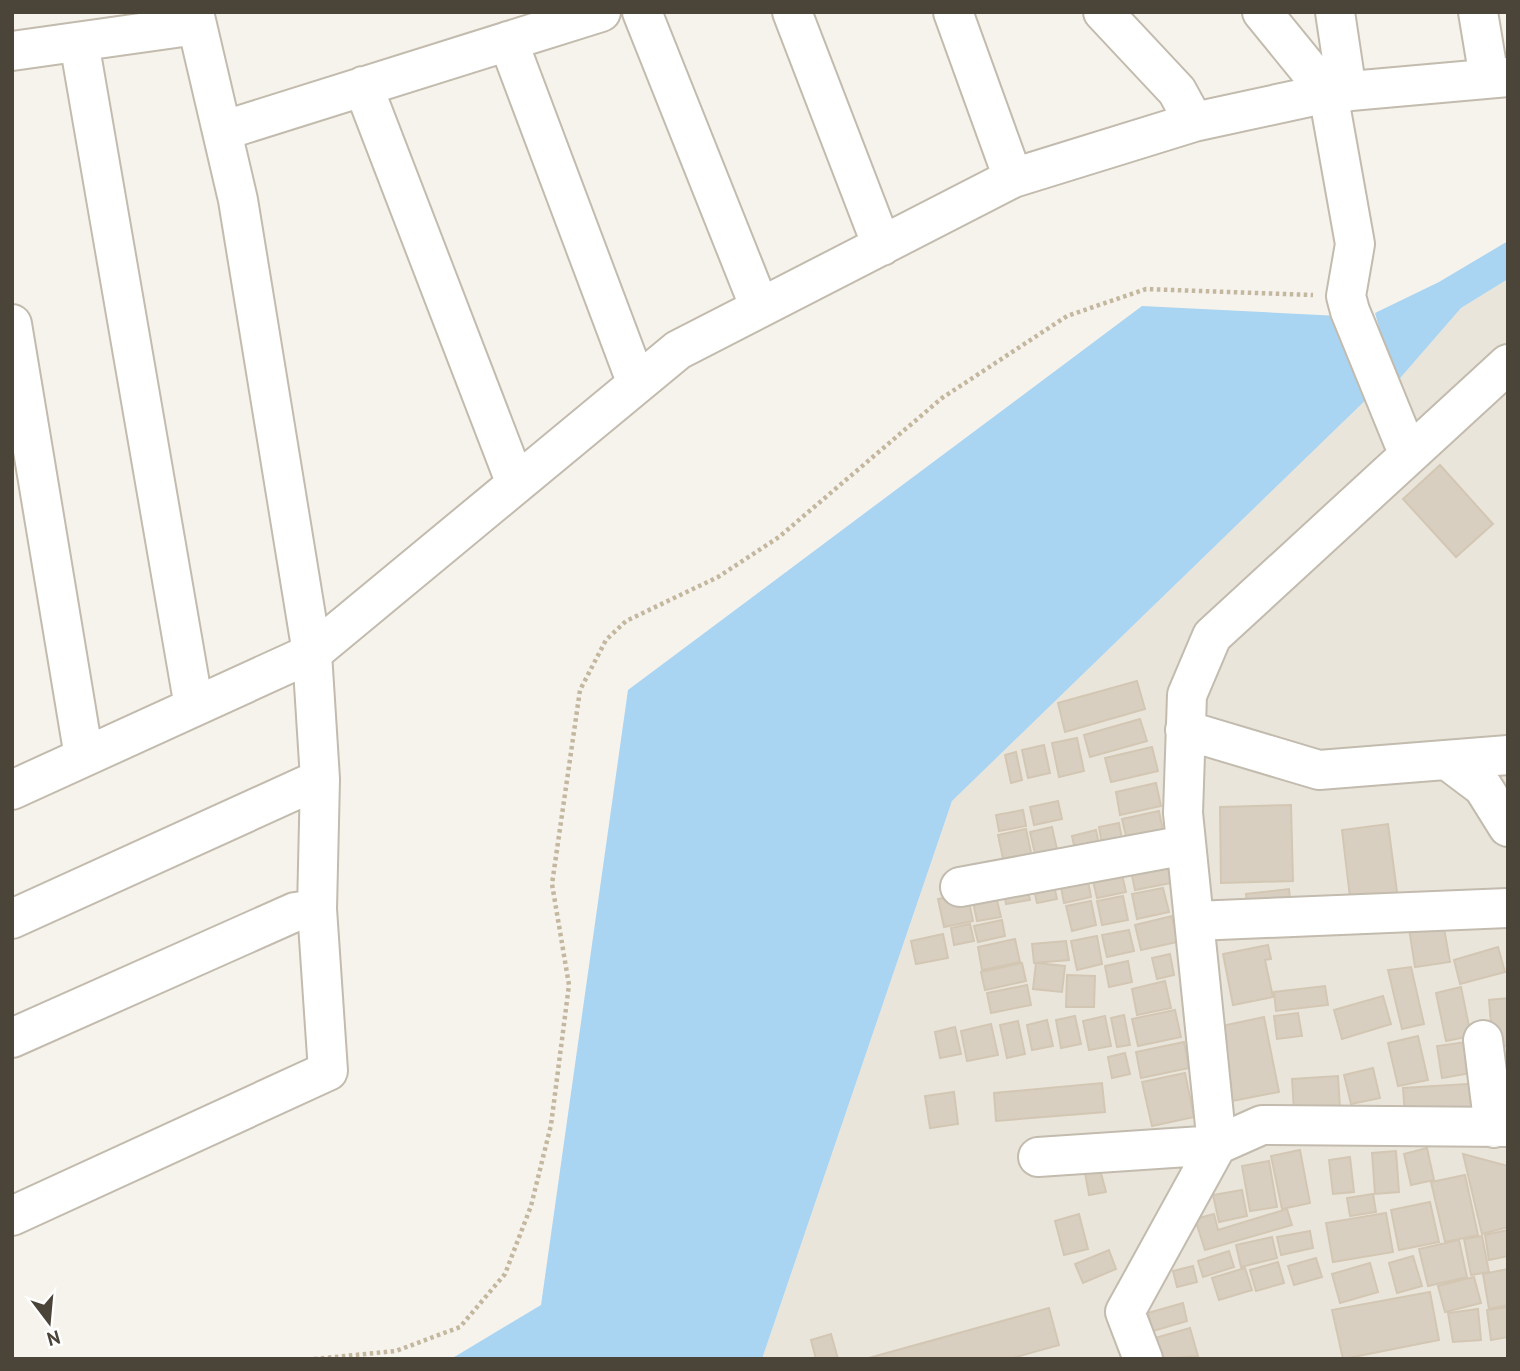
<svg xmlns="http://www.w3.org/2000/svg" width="1520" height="1371" font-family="'PT Sans',sans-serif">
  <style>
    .residential { fill: #eae5da }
    .water { fill: #a9d4f2 }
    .building { fill: #d8cfc1; stroke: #d3c7b4; stroke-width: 2 }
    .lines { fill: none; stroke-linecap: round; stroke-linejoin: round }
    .minor-casing { stroke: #c2bbae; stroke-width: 42 }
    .path { stroke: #c4b79f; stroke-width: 4.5; stroke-dasharray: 3.5 3.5; stroke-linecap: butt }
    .minor { stroke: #fff; stroke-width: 38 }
  </style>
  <rect width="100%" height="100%" fill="#f6f3ec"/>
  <path class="residential" d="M1508 279V1359H762L952 801 1374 392 1395 384 1461 308Z"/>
  <path class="water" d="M1508 241V279L1461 308 1395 384 1375 313 1439 282Z
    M1142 306 1339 316 1374 392 952 801 762 1359H451L541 1305 628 690Z"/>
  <path class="building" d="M1440 465 1493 524 1456 557 1403 499Z
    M1137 681 1145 709 1065 732 1058 703Z
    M1140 719 1147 741 1090 757 1084 735Z
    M1077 738 1084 771 1059 777 1052 743Z
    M1044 745 1050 773 1028 778 1022 750Z
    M1152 747 1158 771 1111 782 1105 758Z
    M1016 752 1022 780 1011 783 1005 755Z
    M1156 783 1161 806 1120 815 1116 792Z
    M1058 801 1062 819 1034 825 1030 807Z
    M1291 805 1293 881 1221 883 1220 807Z
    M1023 810 1026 826 999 831 996 815Z
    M1159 811 1165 841 1129 849 1122 819Z
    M1119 823 1123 845 1103 850 1099 827Z
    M1388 824 1399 907 1352 914 1342 830Z
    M1052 827 1060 863 1038 867 1030 832Z
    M1026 829 1033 862 1005 868 998 835Z
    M1096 830 1100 850 1076 855 1072 836Z
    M1166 858 1171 883 1135 890 1130 866Z
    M1121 870 1126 892 1097 898 1092 876Z
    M1087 876 1091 897 1064 903 1060 882Z
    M1053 881 1057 899 1037 903 1033 885Z
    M1026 882 1030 900 1006 904 1003 887Z
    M1163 888 1169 912 1137 919 1132 894Z
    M1289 889 1291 908 1248 913 1246 894Z
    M995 892 1001 917 977 921 972 897Z
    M967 893 973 921 944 927 938 899Z
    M1123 896 1128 920 1102 925 1097 901Z
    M1091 901 1096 925 1072 931 1066 906Z
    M1172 916 1177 942 1141 950 1135 925Z
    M1442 917 1450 962 1415 967 1408 922Z
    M1002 920 1005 936 978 942 974 926Z
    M970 924 974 941 954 945 951 928Z
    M1129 930 1134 951 1107 957 1102 935Z
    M943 934 948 958 916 964 911 941Z
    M1097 936 1102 964 1077 970 1071 941Z
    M1015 939 1020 962 982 970 978 947Z
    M1066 941 1069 960 1034 963 1032 944Z
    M1268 945 1271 959 1265 960 1273 997 1233 1005 1223 954Z
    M1498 947 1505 972 1460 984 1454 960Z
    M1170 954 1174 975 1157 979 1152 958Z
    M1128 961 1132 982 1109 987 1105 966Z
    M1022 963 1026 981 985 990 981 972Z
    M1036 963 1065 966 1062 992 1033 989Z
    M1411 967 1424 1024 1402 1029 1388 970Z
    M1067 975 1095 976 1094 1007H1066Z
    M1165 981 1171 1008 1137 1015 1132 989Z
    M1027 985 1031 1005 991 1013 987 993Z
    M1325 986 1328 1005 1276 1011 1274 992Z
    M1461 987 1471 1036 1446 1041 1436 993Z
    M1383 996 1391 1024 1342 1039 1334 1010Z
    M1508 998V1046L1493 1047 1489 1000Z
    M1175 1010 1181 1037 1138 1046 1132 1019Z
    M1298 1013 1302 1036 1277 1039 1274 1016Z
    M1124 1015 1130 1045 1117 1047 1111 1018Z
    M1075 1016 1081 1044 1061 1048 1056 1020Z
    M1105 1016 1111 1046 1089 1050 1083 1021Z
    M1264 1017 1279 1092 1232 1101 1217 1027Z
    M1047 1020 1053 1046 1032 1050 1027 1025Z
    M1018 1021 1025 1054 1007 1058 1000 1025Z
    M991 1024 998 1055 967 1061 961 1031Z
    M955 1027 961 1054 940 1058 935 1032Z
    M1418 1036 1428 1080 1398 1086 1388 1043Z
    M1184 1042 1189 1068 1141 1078 1136 1052Z
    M1466 1042 1471 1073 1442 1078 1437 1046Z
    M1125 1053 1130 1074 1112 1078 1108 1057Z
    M1373 1068 1380 1098 1351 1104 1344 1075Z
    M1185 1073 1194 1117 1152 1126 1142 1082Z
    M1338 1076 1340 1109 1294 1111 1292 1079Z
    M1102 1083 1105 1112 996 1121 994 1093Z
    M1483 1083 1484 1111 1405 1115 1403 1088Z
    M954 1092 958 1124 930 1128 925 1096Z
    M1427 1148 1434 1180 1411 1185 1404 1154Z
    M1300 1150 1310 1203 1282 1209 1271 1156Z
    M1396 1151 1399 1192 1375 1194 1372 1153Z
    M1463 1154 1508 1166V1227L1482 1234Z
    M1350 1157 1354 1192 1333 1194 1329 1160Z
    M1269 1161 1277 1207 1250 1211 1242 1166Z
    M1100 1169 1106 1192 1089 1195 1085 1173Z
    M1465 1175 1478 1235 1445 1242 1431 1182Z
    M1242 1190 1247 1216 1219 1222 1213 1195Z
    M1373 1194 1376 1212 1350 1216 1347 1198Z
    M1430 1202 1439 1242 1399 1250 1391 1210Z
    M1287 1209 1292 1225 1205 1250 1195 1219 1214 1214 1218 1230Z
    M1386 1213 1393 1252 1333 1262 1326 1223Z
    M1079 1214 1088 1249 1064 1255 1055 1221Z
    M1508 1230V1256L1489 1260 1485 1235Z
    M1310 1231 1313 1248 1281 1255 1277 1237Z
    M1482 1236 1489 1272 1471 1275 1464 1239Z
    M1272 1237 1277 1258 1241 1267 1236 1245Z
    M1459 1240 1467 1277 1428 1286 1419 1249Z
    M1109 1250 1116 1269 1083 1283 1075 1264Z
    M1229 1251 1234 1267 1203 1277 1198 1261Z
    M1413 1256 1422 1286 1397 1293 1389 1263Z
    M1316 1258 1322 1277 1294 1285 1288 1266Z
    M1278 1262 1284 1283 1256 1291 1250 1270Z
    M1370 1263 1378 1292 1340 1303 1332 1274Z
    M1193 1266 1197 1282 1177 1287 1173 1271Z
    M1245 1268 1252 1290 1219 1300 1212 1278Z
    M1508 1269V1305L1489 1309 1483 1274Z
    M1474 1277 1481 1303 1445 1312 1438 1286Z
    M1430 1292 1439 1340 1343 1359 1332 1310Z
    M1183 1303 1187 1321 1153 1331 1148 1313Z
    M1508 1307V1337L1491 1340 1487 1310Z
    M1049 1308 1059 1345 1009 1359H865Z
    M1478 1309 1481 1340 1453 1342 1448 1313Z
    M1190 1328 1198 1356 1162 1359 1155 1338Z
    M831 1334 838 1359H816L811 1340Z"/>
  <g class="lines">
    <g class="minor-casing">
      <path id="minor" d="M642 12 760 308
        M792 12 882 246
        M953 12 1013 178
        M1103 12 1177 91 1194 122
        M1262 12 1328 93 1355 244 1346 296 1350 311 1408 453
        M1335 12 1347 92
        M1478 12 1489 78
        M508 41 637 384
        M79 42 194 707
        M12 51 197 25
        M363 86 516 484
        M222 131 601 12
        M12 324 84 757
        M1185 730 1319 770 1508 755
        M1447 760 1483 787 1508 827
        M12 790 312 653 678 350 1013 178 1194 122 1328 93 1508 77
        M960 887 1186 845
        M12 919 320 779
        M1195 921 1508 908
        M12 1038 295 912 317 909
        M1483 1040 1494 1128
        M1038 1157 1217 1145 1262 1125 1508 1127
        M12 1216 328 1071 317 909 320 779 312 653 238 200 194 12
        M1143 1359 1125 1312 1217 1145 1183 813 1187 695 1212 636 1508 364"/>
    </g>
    <path class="path" d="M314 1359 396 1351 460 1327 505 1274 531 1206 551 1125 569 985 552 884 580 690 606 640 626 621 718 577 779 537 942 398 1067 316 1146 289 1313 295"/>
    <use href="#minor" class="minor"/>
  </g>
  <rect width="1520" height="1371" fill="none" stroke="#4b4439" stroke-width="28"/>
  <g transform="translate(49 1322) rotate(164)" stroke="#ffffff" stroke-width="5" paint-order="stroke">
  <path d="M0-5L12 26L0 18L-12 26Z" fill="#4b4439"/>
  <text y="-10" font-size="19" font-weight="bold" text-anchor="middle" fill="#4b4439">N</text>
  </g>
</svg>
